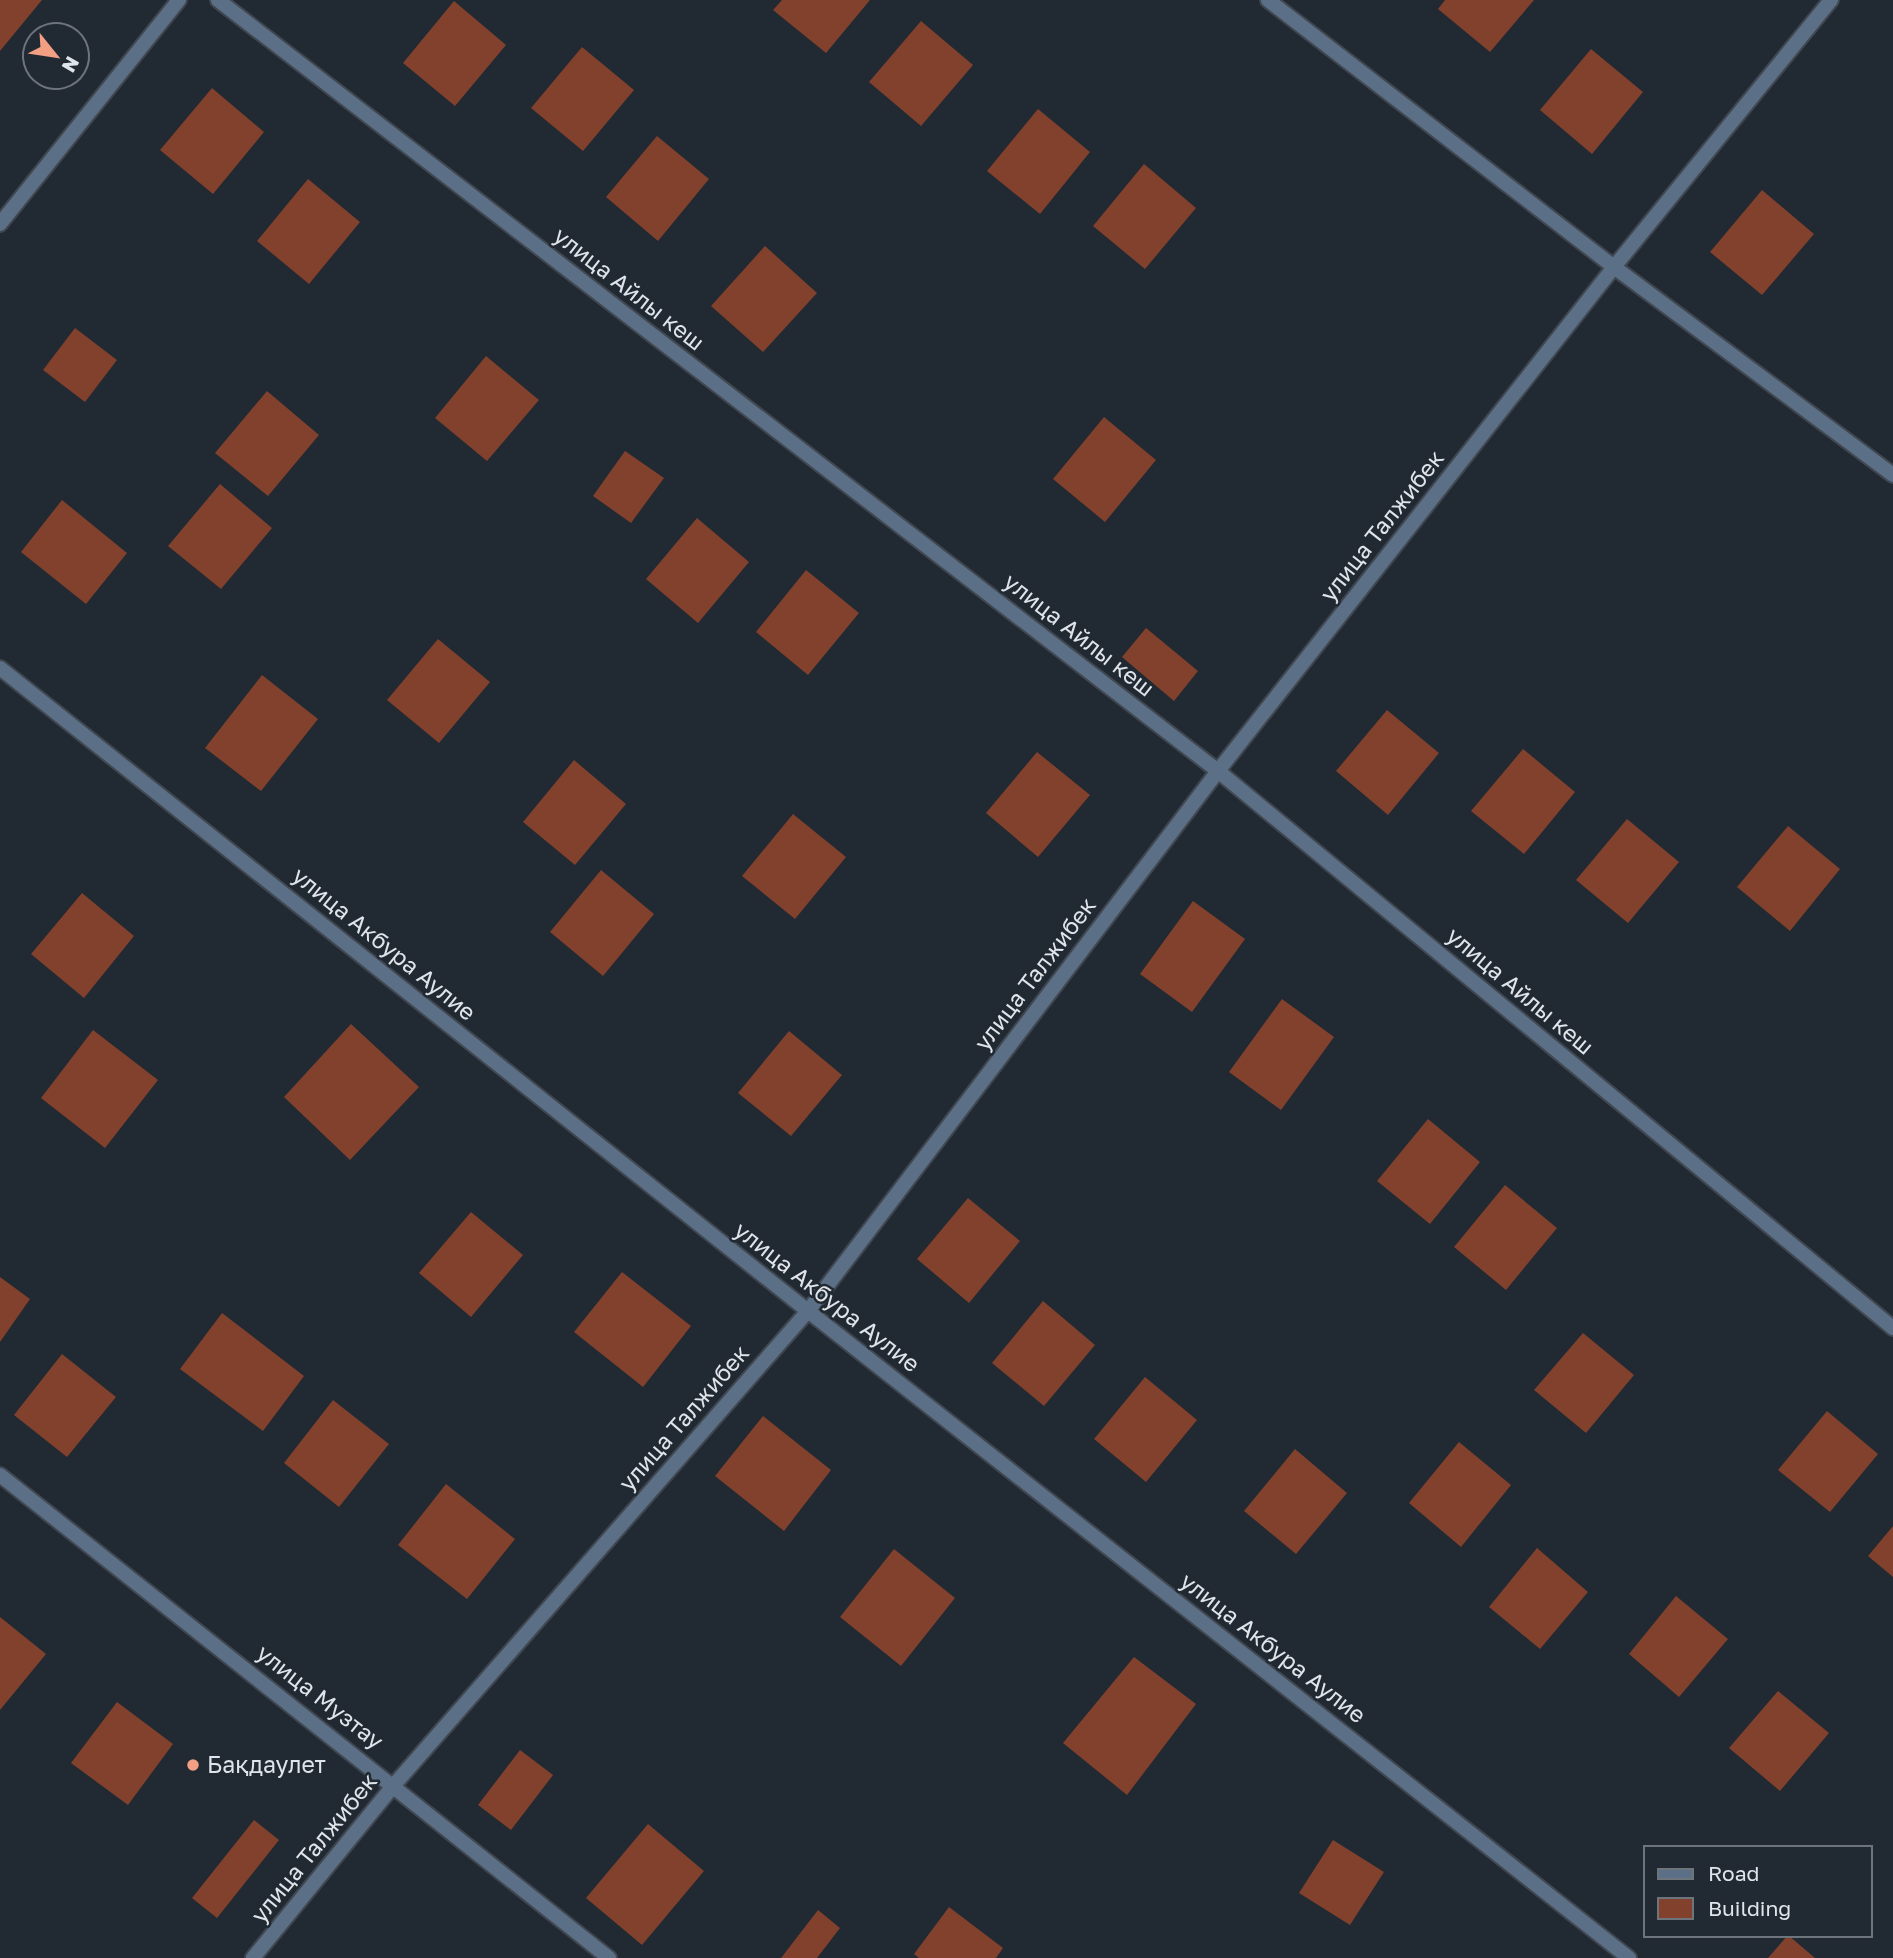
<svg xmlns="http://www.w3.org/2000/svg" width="1893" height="1958" font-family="'Golos Text',sans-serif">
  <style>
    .building { fill: #82412c }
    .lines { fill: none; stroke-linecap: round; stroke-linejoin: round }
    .minor-casing { stroke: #404750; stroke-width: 18 }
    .minor { stroke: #5b7086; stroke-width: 14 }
    .poi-dot { fill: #f39f84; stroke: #212932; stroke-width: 2.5 }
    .labels { text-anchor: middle; stroke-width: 5; stroke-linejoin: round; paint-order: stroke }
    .street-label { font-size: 23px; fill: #e0e5eb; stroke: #212932 }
    .poi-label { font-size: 23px; fill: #e0e5eb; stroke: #212932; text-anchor: start }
  </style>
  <rect width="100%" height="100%" fill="#212932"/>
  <path class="building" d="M0 0H42L0 51Z
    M782 0H870L826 53 773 10Z
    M1445 0H1534L1490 52 1438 9Z
    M454 1 506 45 455 106 403 63Z
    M921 21 973 65 921 126 869 82Z
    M582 47 634 90 583 151 531 108Z
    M1591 49 1643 92 1592 154 1540 110Z
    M212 88 264 132 213 194 160 150Z
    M1038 109 1090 152 1040 214 987 171Z
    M657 136 709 179 658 241 606 197Z
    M1144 164 1196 208 1145 269 1093 226Z
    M308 179 360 222 309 284 257 241Z
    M1762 190 1814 234 1762 295 1710 252Z
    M765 246 817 293 763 352 711 306Z
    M75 328 117 360 85 402 43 370Z
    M486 356 539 400 487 461 435 418Z
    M267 391 319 435 268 496 215 453Z
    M1104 417 1156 460 1105 522 1053 479Z
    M625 451 664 478 631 523 593 496Z
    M220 484 272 528 221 589 168 546Z
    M62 500 127 553 86 604 21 552Z
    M697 518 749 562 698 623 646 579Z
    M806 570 859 613 808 675 756 632Z
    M1146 628 1198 671 1174 701 1122 657Z
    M438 639 490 682 439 743 387 700Z
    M262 675 318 719 261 791 205 748Z
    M1387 710 1439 753 1388 815 1336 771Z
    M1523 749 1575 792 1524 854 1471 811Z
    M1037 752 1090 795 1038 857 986 813Z
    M574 760 626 804 575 865 523 822Z
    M793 814 846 857 795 919 742 876Z
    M1627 819 1679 862 1628 923 1576 880Z
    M1788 826 1840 869 1790 931 1737 887Z
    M601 870 654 914 603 976 550 932Z
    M82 893 134 936 84 998 31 954Z
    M1193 901 1245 939 1192 1012 1140 974Z
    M1282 999 1334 1037 1281 1110 1229 1072Z
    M351 1024 419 1087 350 1160 284 1097Z
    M93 1030 158 1080 105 1148 41 1098Z
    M789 1031 842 1075 791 1136 738 1093Z
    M1428 1119 1480 1162 1430 1224 1377 1181Z
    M1505 1185 1557 1228 1506 1290 1454 1247Z
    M968 1198 1020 1241 969 1303 917 1259Z
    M471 1212 523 1255 471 1317 419 1273Z
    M622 1272 691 1326 643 1387 574 1332Z
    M0 1277 30 1299 0 1342Z
    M1043 1301 1095 1345 1044 1406 992 1363Z
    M222 1313 304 1376 263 1431 180 1369Z
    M1583 1333 1634 1375 1586 1433 1534 1390Z
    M62 1354 116 1397 67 1457 14 1415Z
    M1145 1377 1197 1420 1146 1482 1094 1439Z
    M333 1400 389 1444 339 1507 284 1463Z
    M1827 1411 1878 1454 1830 1512 1778 1470Z
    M763 1416 831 1470 784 1531 715 1476Z
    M1459 1442 1511 1485 1461 1547 1409 1503Z
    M1295 1449 1347 1493 1296 1554 1244 1511Z
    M446 1484 515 1539 467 1599 398 1545Z
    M1893 1526V1577L1868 1556Z
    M1537 1548 1588 1592 1540 1649 1489 1607Z
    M894 1549 955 1598 901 1666 840 1617Z
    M1676 1596 1728 1639 1679 1697 1629 1654Z
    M0 1617 46 1654 0 1710Z
    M1134 1657 1196 1704 1127 1795 1063 1743Z
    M1778 1691 1829 1733 1780 1791 1729 1748Z
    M117 1702 173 1744 128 1805 71 1763Z
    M520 1750 553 1775 511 1830 478 1805Z
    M254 1820 279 1840 217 1918 192 1898Z
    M648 1824 704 1871 642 1945 586 1898Z
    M1333 1840 1384 1872 1350 1925 1299 1893Z
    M949 1907 1003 1948 996 1958H919L914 1954Z
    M818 1910 840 1928 817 1958H781Z
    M1788 1935 1815 1958H1768Z"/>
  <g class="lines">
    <g class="minor-casing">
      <path id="minor" d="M218 0 1218 771 1893 1328
        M1268 0 1614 267 1893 475
        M0 224 179 0
        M0 668 808 1311 1629 1958
        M0 1475 609 1958
        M253 1958 394 1785 808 1311 1218 771 1614 267 1831 0"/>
    </g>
    <use href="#minor" class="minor"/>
  </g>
  <circle class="poi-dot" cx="193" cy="1765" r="7"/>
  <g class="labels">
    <g class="street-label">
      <text transform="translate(629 289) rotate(38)" y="8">улица Айлы кеш</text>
      <text transform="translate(1382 526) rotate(-52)" y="8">улица Талжибек</text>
      <text transform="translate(1079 635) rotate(38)" y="8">улица Айлы кеш</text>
      <text transform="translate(384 944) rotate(39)" y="8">улица Акбура Аулие</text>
      <text transform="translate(1035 974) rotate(-53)" y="8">улица Талжибек</text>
      <text transform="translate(1520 991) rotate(40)" y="8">улица Айлы кеш</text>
      <text transform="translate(827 1297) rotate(38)" y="8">улица Акбура Аулие</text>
      <text transform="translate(684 1418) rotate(-49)" y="8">улица Талжибек</text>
      <text transform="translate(1273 1648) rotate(38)" y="8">улица Акбура Аулие</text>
      <text transform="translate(320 1697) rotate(38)" y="8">улица Музтау</text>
      <text transform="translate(314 1848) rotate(-51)" y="8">улица Талжибек</text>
    </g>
    <g class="poi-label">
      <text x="207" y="1773">Бақдаулет</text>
    </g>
  </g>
  <rect x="1644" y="1846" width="228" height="91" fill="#212932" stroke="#6d747c" stroke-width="2"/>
  <rect x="1658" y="1869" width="35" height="10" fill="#5b7086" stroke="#6d747c" stroke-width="2"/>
  <text x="1708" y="1881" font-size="21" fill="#e0e5eb">Road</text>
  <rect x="1658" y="1898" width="35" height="21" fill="#82412c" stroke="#6d747c" stroke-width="2"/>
  <text x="1708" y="1916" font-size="21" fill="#e0e5eb">Building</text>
  <g transform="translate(56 56) rotate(120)"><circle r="33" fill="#212932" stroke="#6d747c" stroke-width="2"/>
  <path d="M0-5L12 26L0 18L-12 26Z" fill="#f39f84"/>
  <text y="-10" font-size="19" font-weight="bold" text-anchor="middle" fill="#e0e5eb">N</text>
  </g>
</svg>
